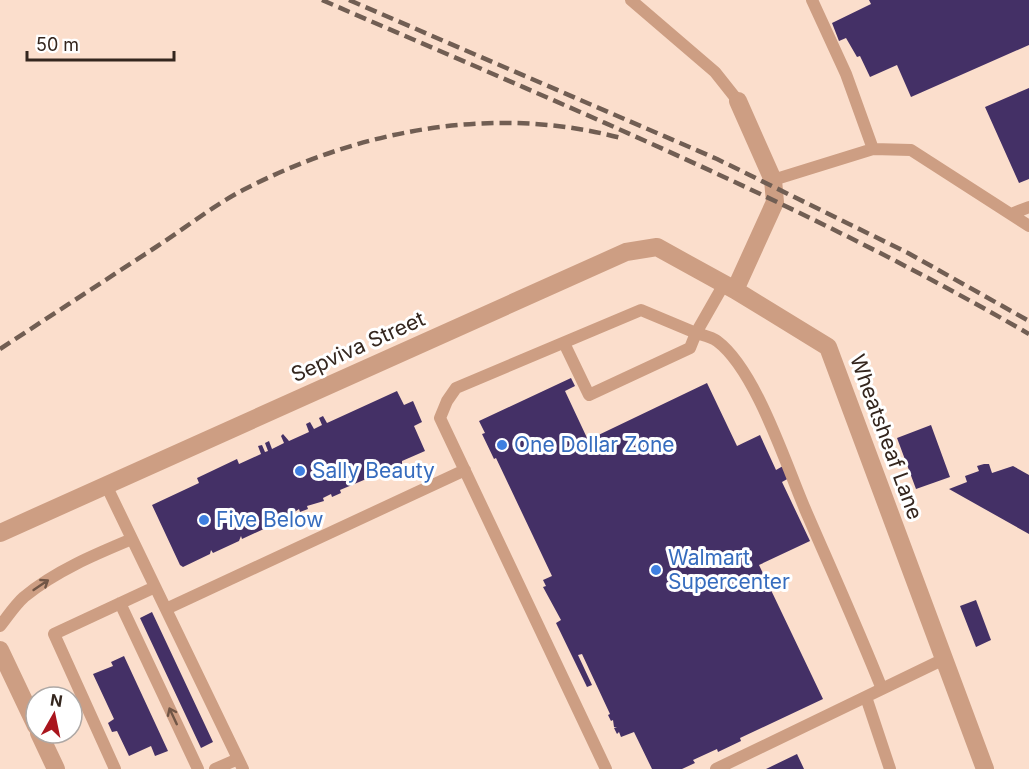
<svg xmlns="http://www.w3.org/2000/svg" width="1029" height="769" font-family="Inter,sans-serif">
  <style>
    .building { fill: #443066 }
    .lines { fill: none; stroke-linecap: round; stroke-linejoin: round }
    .service { stroke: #cd9e83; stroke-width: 12 }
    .minor { stroke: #cd9e83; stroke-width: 18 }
    .rail { stroke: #715e53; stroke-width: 4.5; stroke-dasharray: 12 6; stroke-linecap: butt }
    .oneway { stroke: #715646 }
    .shop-dot { fill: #3f7fe0; stroke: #fff; stroke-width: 2 }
    .labels { text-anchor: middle; stroke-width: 6; stroke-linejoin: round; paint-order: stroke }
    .street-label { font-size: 21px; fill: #34261e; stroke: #fff }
    .shop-label { font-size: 21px; fill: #366cbe; stroke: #fff; text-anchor: start }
  </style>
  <rect width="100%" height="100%" fill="#fbdecc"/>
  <path class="building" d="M869 0H1029V45L911 97 897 65 870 77 860 56 857 57 846 38 839 41 832 23 871 4Z
    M1029 88V179L1019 183 985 107Z
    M571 378 575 386 565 391 588 440 707 383 737 446 760 435 776 470 783 466 789 478 782 482 810 541 759 565 823 699 740 738 741 741 718 752 717 749 693 760 695 763 682 769H652L634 732 621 737 619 732 617 734 614 728 617 727H614L613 720 611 721 608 715 610 714 582 654 578 655 592 685 587 687 556 623 561 620 543 587 546 586 543 580 552 576 496 458 494 459 482 434 485 433 479 421Z
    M397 391 404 405 413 401 422 422 414 426 425 451 402 461V464L340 490 341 493 332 497 331 494 323 498 324 501 307 506 308 509 300 512 299 509 283 520 282 517 270 526 269 524 265 525 266 528 242 539 241 536 239 541 213 553 211 550 210 554 183 567 180 565 152 505 199 483 197 478 237 459 239 464 261 454 258 446 262 445 265 452 268 451 265 443 269 441 272 449 284 443 281 436 283 434 289 441 309 432 306 424 310 422 314 429 322 425 319 418 323 416 327 423Z
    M931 425 950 477 916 489 897 438Z
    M984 464H989L992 473 1013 466 1029 475V534L949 489 967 482 965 476 979 471 977 466Z
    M976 600 991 640 976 647 960 606Z
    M152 612 213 742 201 748 140 618Z
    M124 656 168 751 155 756 151 746 129 756 117 731 112 732 108 723 114 719 93 674 113 666 111 662Z
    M797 754 804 769H766Z"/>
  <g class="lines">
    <path class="service" d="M631 0 715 72 738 101
      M812 0 846 74 873 149
      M773 180 873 149 911 150 1029 226
      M1011 214 1029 207
      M564 343 589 395 690 348 696 333C702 335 712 337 717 341 756 370 786 465 805 509 831 569 858 629 882 689
      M106 485 243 769
      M120 603 198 769
      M166 609 465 470
      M0 626C8 616 15 605 24 597 55 571 96 554 132 539
      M866 697 890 769
      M115 769 54 634 155 587
      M215 769 238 759
      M606 769 440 418 447 401 456 388 641 310 696 333 724 284
      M716 769 944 659"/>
    <path class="minor" d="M735 290 775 202 773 180 738 101
      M0 533 626 252 657 247 735 290 828 347 985 769
      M0 650 36 726
      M39 733 56 769"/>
    <path class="rail" d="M322 0C561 104 803 203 1029 334
      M349 0 717 159 908 253 1029 321
      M0 349C52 315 104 281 156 247 185 228 213 206 243 190 359 130 493 104 621 138"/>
  </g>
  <defs><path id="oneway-shaft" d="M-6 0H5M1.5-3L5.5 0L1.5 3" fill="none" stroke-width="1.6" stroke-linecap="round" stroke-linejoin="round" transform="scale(1.5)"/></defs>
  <g class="oneway">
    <use href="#oneway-shaft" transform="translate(41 585) rotate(-34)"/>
    <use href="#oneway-shaft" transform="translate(173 716) rotate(-115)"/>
  </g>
  <g class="shop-dot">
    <circle cx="502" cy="445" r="6"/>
    <circle cx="300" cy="471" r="6"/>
    <circle cx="204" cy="520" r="6"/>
    <circle cx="656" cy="570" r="6"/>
  </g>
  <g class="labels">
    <g class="street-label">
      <text transform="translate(358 347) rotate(-24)" y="7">Sepviva Street</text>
      <text transform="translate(886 437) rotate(70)" y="7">Wheatsheaf Lane</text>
    </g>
    <g class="shop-label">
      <text x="514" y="452">One Dollar Zone</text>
      <text x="312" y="478">Sally Beauty</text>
      <text x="216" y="527">Five Below</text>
      <text x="668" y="565">Walmart<tspan x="668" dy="24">Supercenter</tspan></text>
    </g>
  </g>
  <g transform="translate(54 715) rotate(9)"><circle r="28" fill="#ffffff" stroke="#aea8a5" stroke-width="1.5"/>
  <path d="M0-4.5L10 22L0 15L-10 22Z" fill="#a9151d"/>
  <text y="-9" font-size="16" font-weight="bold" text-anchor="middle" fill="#34261e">N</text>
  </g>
  <path d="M27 51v9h147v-9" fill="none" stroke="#34261e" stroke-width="3"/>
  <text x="36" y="51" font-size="18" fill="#34261e" stroke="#ffffff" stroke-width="4.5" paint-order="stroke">50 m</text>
</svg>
